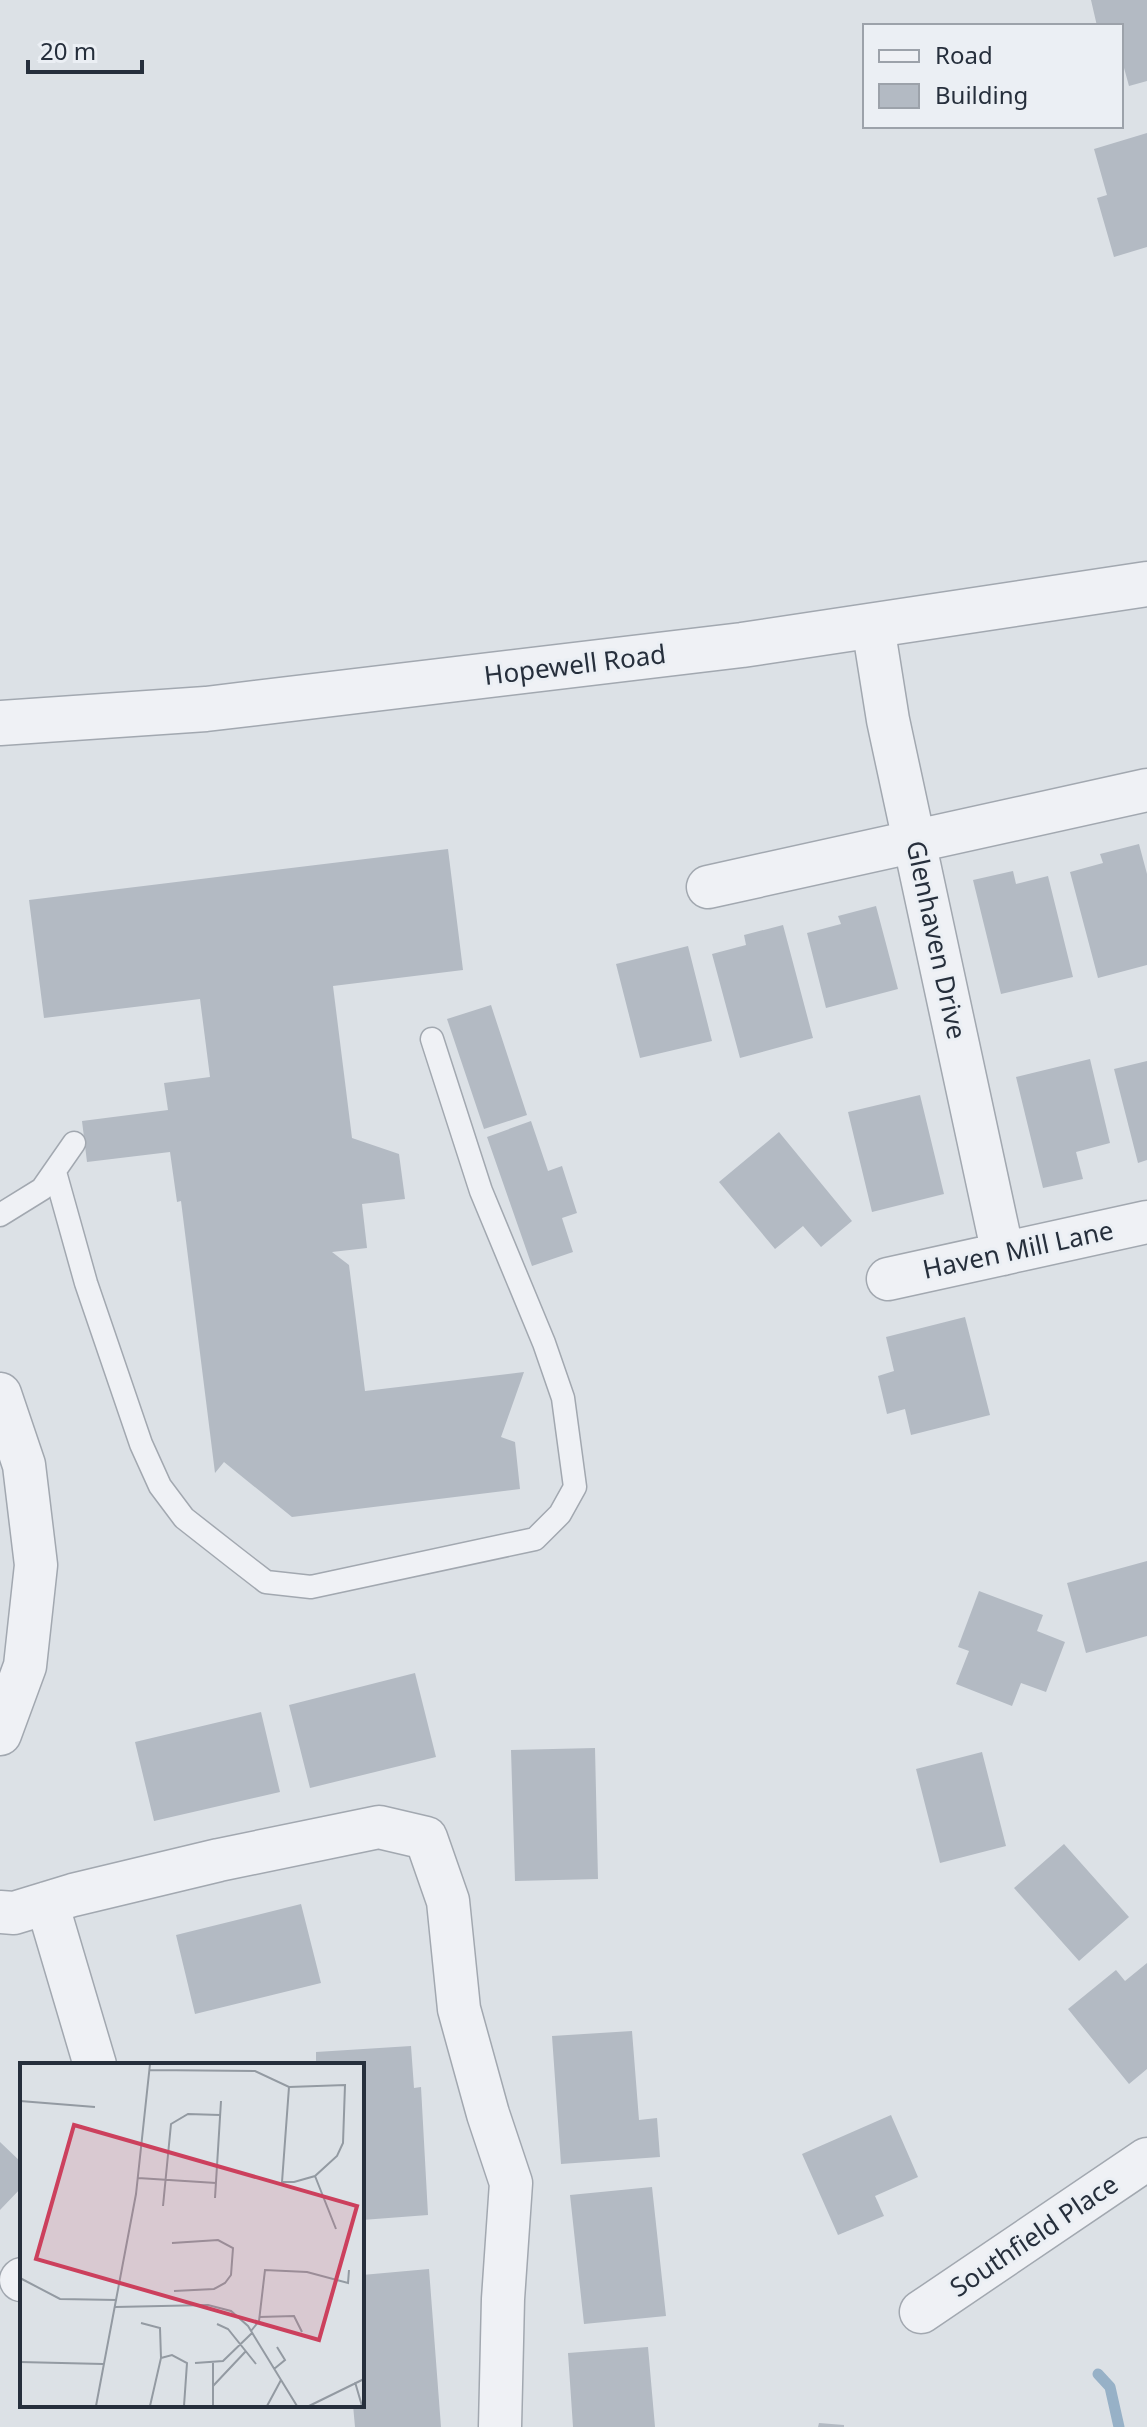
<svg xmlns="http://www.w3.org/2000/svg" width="1147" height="2427" font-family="'Noto Sans',sans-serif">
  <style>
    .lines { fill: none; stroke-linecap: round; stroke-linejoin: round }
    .stream { stroke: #97b1c7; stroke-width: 11 }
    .building { fill: #b3bac3 }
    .service-casing { stroke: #a2a8b0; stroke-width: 25 }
    .minor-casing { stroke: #a2a8b0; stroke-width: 45 }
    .tertiary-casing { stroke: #a2a8b0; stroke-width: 47 }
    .service { stroke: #eff1f5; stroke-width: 22 }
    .minor { stroke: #eff1f5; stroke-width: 42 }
    .tertiary { stroke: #eff1f5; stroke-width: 44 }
    .labels { text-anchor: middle; stroke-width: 6; stroke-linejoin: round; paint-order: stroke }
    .street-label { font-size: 26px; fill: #262f3c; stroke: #ebeff4 }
    .inset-road { fill: none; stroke: #939aa2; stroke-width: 2 }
    .view { fill: #cc405d; fill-opacity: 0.15; stroke: #cc405d; stroke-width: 4 }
    .inset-edge { fill: none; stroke: #262f3c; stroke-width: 4 }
  </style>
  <rect width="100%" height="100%" fill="#dce1e6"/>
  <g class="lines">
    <path class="stream" d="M1098 2374 1110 2387 1119 2427"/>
  </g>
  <path class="building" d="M1091 0H1147V81L1129 86 1121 57V26H1097Z
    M1147 133V247L1114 257 1097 198 1107 195 1094 149Z
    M1139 844 1147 874V965L1098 978 1070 872 1103 863 1100 854Z
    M448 849 463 970 333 986 352 1138 399 1154 405 1199 362 1204 367 1248 332 1252 349 1265 365 1391 524 1372 501 1437 515 1442 520 1489 292 1517 224 1462 215 1473 181 1201 177 1202 170 1152 87 1162 82 1121 168 1110 164 1083 210 1077 200 999 44 1018 29 900Z
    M1013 871 1016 884 1048 876 1073 977 1001 994 973 880Z
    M876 906 898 989 826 1008 807 933 841 924 838 916Z
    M783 925 813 1038 740 1058 712 954 746 945 744 935Z
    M688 946 712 1041 640 1058 616 964Z
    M491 1005 527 1115 484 1129 447 1019Z
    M1090 1059 1110 1143 1076 1152 1083 1179 1043 1188 1016 1077Z
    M1147 1061V1160L1138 1163 1114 1069Z
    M920 1095 944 1194 872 1212 848 1112Z
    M531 1121 548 1171 562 1166 577 1213 562 1218 573 1252 532 1266 487 1137Z
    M779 1132 852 1221 821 1247 803 1226 775 1249 719 1182Z
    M965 1317 990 1415 911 1435 905 1409 887 1414 878 1376 894 1371 886 1337Z
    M1147 1561V1636L1086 1653 1067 1583Z
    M979 1591 1043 1615 1037 1631 1065 1642 1046 1692 1021 1683 1012 1706 956 1684 969 1651 958 1647Z
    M415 1673 436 1757 310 1788 289 1705Z
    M261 1712 280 1792 154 1821 135 1742Z
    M595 1748 598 1879 515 1881 511 1750Z
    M982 1752 1006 1846 940 1863 916 1769Z
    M1064 1844 1129 1917 1079 1961 1014 1888Z
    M301 1904 321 1983 195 2014 176 1935Z
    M1147 1963V2069L1129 2084 1068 2009 1116 1970 1125 1981Z
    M632 2031 639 2120 657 2118 660 2157 561 2164 552 2036Z
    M411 2046 414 2088 421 2087 428 2215 362 2220V2065H316V2052Z
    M891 2115 918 2177 875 2196 884 2216 838 2235 802 2154Z
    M0 2142 22 2163V2187L0 2210Z
    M652 2187 666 2316 584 2324 570 2195Z
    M429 2269 441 2427H355L353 2405H362V2275Z
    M648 2347 655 2427H573L568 2353Z
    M819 2423 844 2425V2427H818Z"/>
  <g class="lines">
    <g class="service-casing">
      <path id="service" d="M55 1172 86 1283 141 1444 160 1486 184 1518 235 1558 266 1582 311 1587 535 1539 560 1514 575 1487 563 1398 544 1343 481 1191 432 1039
        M0 1215 42 1189 74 1143"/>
    </g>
    <g class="minor-casing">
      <path id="minor" d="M873 626 888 720 1003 1254
        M708 887 1147 790
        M888 1279 1147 1222
        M0 1394 24 1465 36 1565 25 1666 0 1734
        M47 1903 95 2065
        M0 1912 14 1913 73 1895 219 1860 379 1827 426 1838 448 1901 459 2009 488 2114 511 2183 503 2299 500 2427
        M21 2280 22 2279
        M921 2312 1147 2159"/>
    </g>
    <g class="tertiary-casing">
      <path id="tertiary" d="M0 723 206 709 742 645 1147 584"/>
    </g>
    <use href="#service" class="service"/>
    <use href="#minor" class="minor"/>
    <use href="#tertiary" class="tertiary"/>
  </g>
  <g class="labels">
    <g class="street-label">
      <text transform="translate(575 665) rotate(-7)" y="9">Hopewell Road</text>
      <text transform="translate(936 940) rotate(78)" y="9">Glenhaven Drive</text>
      <text transform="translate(1018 1250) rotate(-12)" y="9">Haven Mill Lane</text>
      <text transform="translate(1034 2236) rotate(-34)" y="9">Southfield Place</text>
    </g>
  </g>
  <g transform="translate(20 2063)">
    <rect width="344" height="344" fill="#dce1e6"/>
    <path class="inset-road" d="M130 7 235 8 269 24 325 22 323 80 317 93 295 113 274 119H262L269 24M0 38 75 44M295 113 316 166M118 115 196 120M195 135 201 38M143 143 151 61 168 51 200 52M152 180 198 177 213 185 211 212 205 220 194 226 154 228M0 215 40 236 97 237M95 244 188 242 211 248 228 263 277 343M239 254 274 253 282 269M121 260 140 265 141 295 130 343M197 261 208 266 236 301M231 268 239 258 245 207 287 209 328 220 329 207M141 295 152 292 167 300 164 343M0 299 83 301M193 299V343M175 300 203 298 232 270M254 306 265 297 257 284M335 319 342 343M193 323 226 288M76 343 116 131 130 1M247 343 261 317M289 343 344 316"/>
    <path class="view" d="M54 62 337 143 299 277 16 196Z"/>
    <rect width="344" height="344" class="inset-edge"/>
  </g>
  <rect x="863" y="24" width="260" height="104" fill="#ebeff4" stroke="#9ca2aa" stroke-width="2"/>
  <rect x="879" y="50" width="40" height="12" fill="#eff1f5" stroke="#9ca2aa" stroke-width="2"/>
  <text x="935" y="64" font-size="24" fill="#262f3c">Road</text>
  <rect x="879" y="84" width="40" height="24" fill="#b3bac3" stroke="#9ca2aa" stroke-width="2"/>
  <text x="935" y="104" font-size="24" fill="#262f3c">Building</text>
  <path d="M28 60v12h114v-12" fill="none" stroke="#262f3c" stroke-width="4"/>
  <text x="40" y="60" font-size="24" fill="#262f3c" stroke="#ebeff4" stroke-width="6" paint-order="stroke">20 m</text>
</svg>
